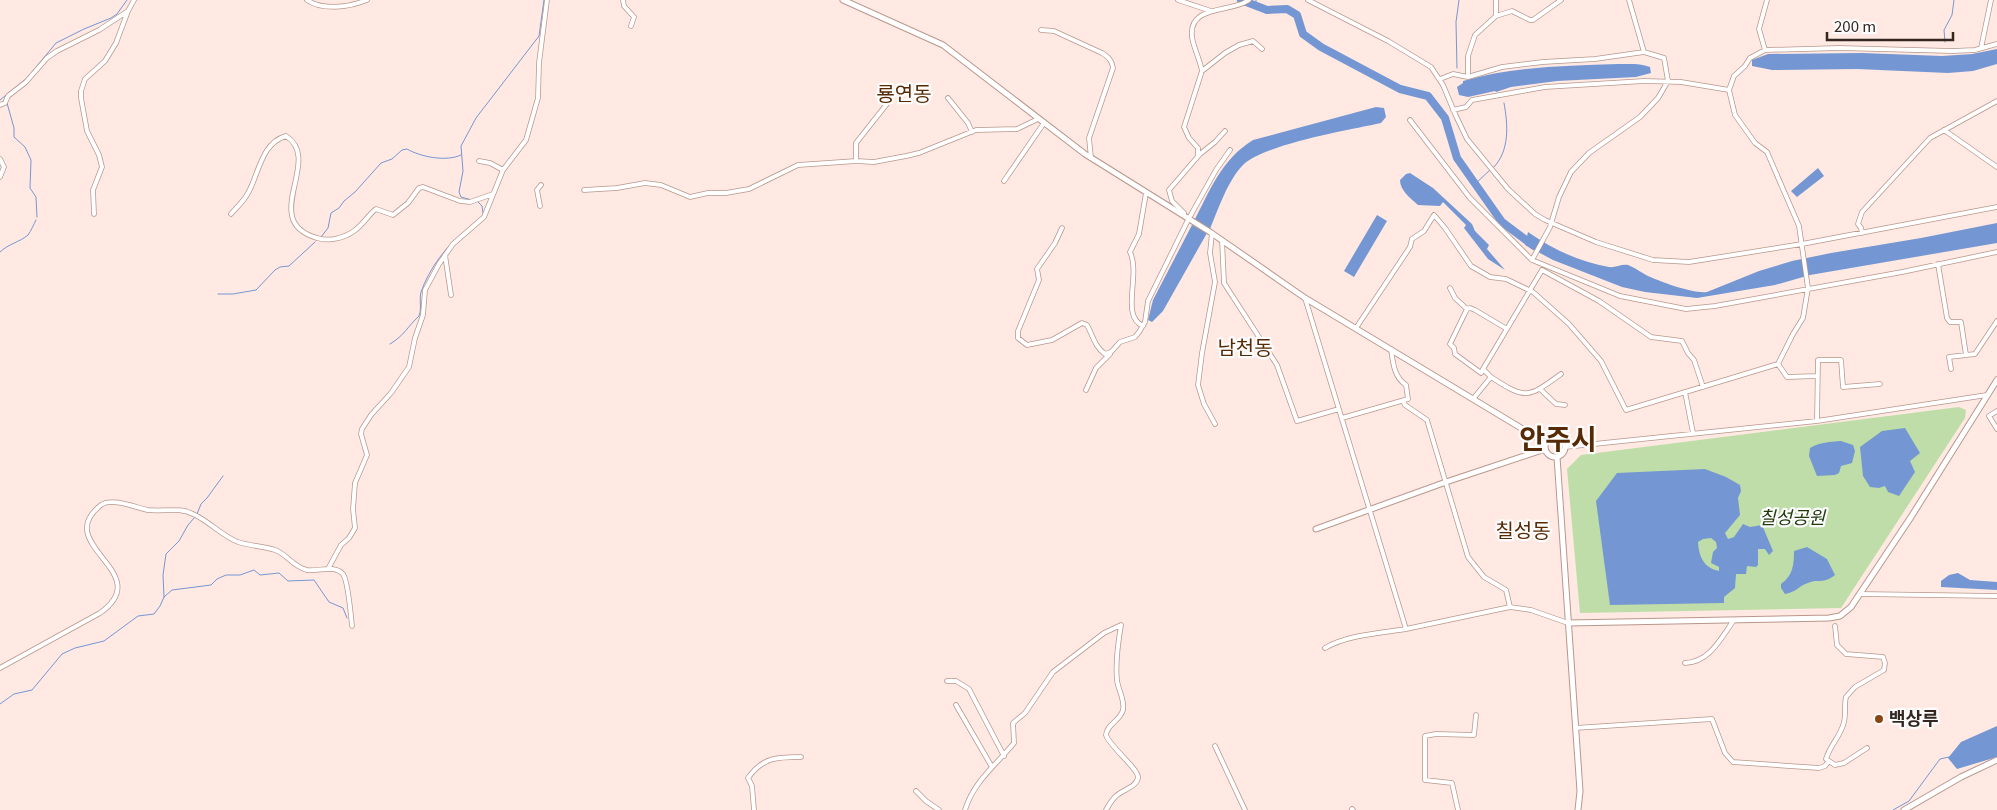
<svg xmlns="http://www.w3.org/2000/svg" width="1997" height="810" font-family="Georgia,'Noto Sans KR',serif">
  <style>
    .green { fill: #bedda9 }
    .water { fill: #7497d3; fill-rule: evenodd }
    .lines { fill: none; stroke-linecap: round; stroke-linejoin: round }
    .stream { stroke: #7497d3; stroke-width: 1 }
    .river { stroke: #7497d3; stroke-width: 8 }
    .minor-casing { stroke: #b8978c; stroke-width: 5.5 }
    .major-casing { stroke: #b8978c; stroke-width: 7 }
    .minor { stroke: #fff; stroke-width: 4 }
    .major { stroke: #fff; stroke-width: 5 }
    .poi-dot { fill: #884712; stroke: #fcfcfc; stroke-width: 2 }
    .labels { text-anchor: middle; stroke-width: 4.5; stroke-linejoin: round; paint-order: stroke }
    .park-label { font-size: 18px; font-style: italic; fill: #213a0c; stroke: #fcfcfc }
    .poi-label { font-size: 18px; font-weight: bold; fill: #342722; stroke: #fcfcfc; text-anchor: start }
    .quarter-label { font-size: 20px; fill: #562a05; stroke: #fcfcfc }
    .town-label { font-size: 28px; font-weight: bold; fill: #562a05; stroke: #fcfcfc }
  </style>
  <rect width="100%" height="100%" fill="#ffe9e2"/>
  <path class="green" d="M1959 407 1966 410 1965 418 1841 608 1580 613 1567 469 1581 455Z"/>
  <path class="water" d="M1997 49V64L1973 71 1948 73 1857 69 1772 70 1752 66V60L1768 54 1862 53 1942 56 1972 54Z
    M1618 64C1629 64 1640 63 1650 67L1651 73 1636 77 1557 81 1511 87 1496 92 1495 91 1468 97 1459 95 1457 87 1463 83V81C1513 66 1566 66 1618 64Z
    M1376 107 1384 108 1386 117 1381 123C1349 130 1265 144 1243 165 1228 180 1218 210 1210 229L1194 221C1210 190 1222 159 1253 140Z
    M1818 168 1824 176 1797 197 1791 191Z
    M1410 173 1433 188 1472 224 1475 231 1489 245 1487 249 1505 270 1488 259 1464 228 1466 225 1443 202 1440 206 1418 205C1410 198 1400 190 1400 180L1406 174Z
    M1377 215 1387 221 1354 277 1344 271Z
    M1997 223V243L1810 275 1775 285 1697 298 1645 292 1622 287 1553 260 1525 245 1528 232C1552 249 1580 262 1609 267 1615 268 1621 264 1628 265 1634 267 1642 273 1648 276 1661 282 1694 294 1707 292L1759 271 1792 261 1831 253 1921 238Z
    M1192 225 1207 233 1163 311 1152 322 1148 320 1153 300Z
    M1905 428 1920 453 1910 461 1915 472 1899 496 1888 492 1885 486 1879 488 1870 487 1863 476 1860 447 1882 431Z
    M1841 441 1853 445 1855 451 1852 463 1841 466 1839 473 1835 475 1817 476 1809 456 1810 448C1820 442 1830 442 1841 441Z
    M1705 469 1726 477 1740 485 1741 491 1738 498 1740 515 1725 533 1728 539 1734 537 1743 524 1750 527 1762 525 1773 551 1769 555 1765 549H1758V565L1756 567 1747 566 1746 574H1736L1735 588 1724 597V603L1610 605 1596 501 1617 473ZM1711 538 1716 542 1717 548 1713 552 1711 563 1719 567V571C1704 568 1699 557 1698 542L1703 539Z
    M1807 547 1827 559 1835 575C1822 585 1819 578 1808 583 1798 586 1797 592 1785 594L1781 588V584C1793 576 1794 564 1794 551Z
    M1958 573 1970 580 1997 582V590L1941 587V581L1949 575Z
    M1997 726V757L1957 769 1948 758 1961 742Z"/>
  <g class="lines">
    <path class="stream" d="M1256 0V6
      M1945 42 1944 30 1952 15 1954 0
      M1457 68 1456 22 1459 0
      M0 100 27 78 56 43 84 29 111 18 117 14 127 0
      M7 103 14 128V137L25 147 31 160 30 188 36 197 37 217
      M1493 168C1510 151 1508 125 1504 103
      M1475 184 1490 170
      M472 200 461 197 459 192 463 171 461 146 476 118 539 36 544 0
      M478 202 482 206 483 213
      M321 237 328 228 331 213 339 208 344 201 355 192 381 163 392 159 402 150 407 149C421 157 446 162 461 155
      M0 252C8 244 20 242 28 235 31 231 34 224 36 220
      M218 294H233L256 290 275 270 280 267 289 266 315 242
      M390 344C405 335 407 327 419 316 422 308 419 300 421 292 429 269 447 244 467 230
      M197 514 201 504 207 498 223 476
      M164 597 163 575 166 554 179 541 188 525 195 517
      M0 704 14 694 32 690 62 654 75 648 104 641 138 616 154 614 160 606 164 597 172 590 211 585 217 579 226 575H240L254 570 260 575 279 573 288 581 314 580 329 602 343 608 347 618
      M1893 810 1909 801 1940 759 1949 757"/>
    <path class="river" d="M1241 0 1267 10 1287 9 1297 15 1303 34 1321 47 1400 89 1428 96 1445 118 1457 158 1502 222 1534 246"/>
    <g class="minor-casing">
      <path id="minor" d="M307 0C323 11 350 7 367 0
        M623 0 624 6 634 17 631 26
        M1178 0 1211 11
        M1308 0 1388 41 1431 67 1443 85 1456 116 1467 139 1508 189 1535 214 1545 220 1596 242 1653 260 1689 262 1802 244 1997 207
        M1496 16V0
        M1041 30 1054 31 1102 53C1108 57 1112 60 1113 68L1089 138 1091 158
        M1981 48 1991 0
        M1765 50 1759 29 1767 0
        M1202 71C1200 60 1193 46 1192 37 1188 4 1232 13 1249 0
        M1468 77V56L1475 35 1496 16 1512 11 1530 20H1533L1561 0
        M1440 79 1453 74 1468 77 1502 67 1543 62 1595 59 1644 52
        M1729 90 1734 76 1745 66 1750 58 1765 50 1839 48 1953 51 1975 50 1997 44
        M948 98 968 123 972 132
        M0 105 5 103 8 96 26 82 47 58 57 51 99 30 128 11
        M1453 110 1466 107 1472 100 1545 87 1644 81 1681 82 1729 90 1735 115 1755 143 1767 152 1799 226 1808 288 1803 318 1793 334 1778 364
        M1410 120 1470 198 1532 260 1620 296 1686 309 1715 306 1902 272 1997 252
        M1944 130 1997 167
        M1198 156V148L1189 138 1184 127 1202 71 1225 53 1239 45 1253 41 1262 49
        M0 159 4 167 0 177
        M479 161 490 163 503 170
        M856 161V143L890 100
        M1004 181 1044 123
        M584 190 617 188 645 183 661 185 690 197 708 193H726L749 189 798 165 856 161 874 162 906 156 919 153 976 130 1017 129 1038 119
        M540 206 537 190 541 185
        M1184 213 1172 201 1169 190 1200 154 1215 142 1225 131
        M94 214 93 190 102 167 99 155 87 131 81 98V91L85 79 105 61 116 43 128 11 134 0
        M231 214C237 207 244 201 248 193 259 174 261 143 286 136 324 160 258 221 317 238 329 242 344 238 354 231 363 225 368 215 376 209L393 215 408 203 419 188 423 187 460 201 470 202 493 194
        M1062 228 1055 243 1037 269 1039 280 1018 331V338L1027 345 1052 340 1082 323 1087 325C1093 336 1095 347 1105 354L1111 352 1120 342 1135 337 1139 332 1145 322 1148 301 1188 220 1216 170 1230 150
        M1212 233 1210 253 1215 282 1202 353 1198 385 1204 404 1215 424
        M1862 233 1861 228 1858 224 1862 212 1930 138 1997 101
        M1222 240 1224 283 1277 365 1297 421 1339 409
        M445 255 451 295
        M1532 260 1550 227 1559 197 1571 172 1589 153 1640 117 1658 98 1668 81 1664 58 1644 52 1629 0
        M1938 264 1947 318 1950 322H1961L1966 355
        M1542 270 1599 301 1651 337 1682 341 1688 353 1694 360 1703 387
        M1450 288 1455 298 1467 309 1470 308 1475 310 1507 329
        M1305 298 1406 629 1510 607 1506 590 1484 577 1468 557 1427 420 1405 405 1403 401
        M1467 309 1450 344 1454 348 1455 354 1481 373 1483 369
        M1143 326C1120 316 1141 275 1130 252L1139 234 1146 193
        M1356 328 1410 247 1412 239 1424 231 1434 215 1445 228 1471 266 1490 277 1506 279 1533 292 1569 324 1601 361 1626 410 1778 364 1787 377 1817 376
        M1951 369 1949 357 1975 354 1997 321
        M1491 377C1526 400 1528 398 1561 374
        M1540 389 1556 404 1565 405
        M1086 390 1096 368 1110 354
        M1685 392 1693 433
        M1473 399 1491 377 1483 369 1542 270
        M1997 411 1989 416 1997 429
        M1342 418 1408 399 1406 385C1394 377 1393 363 1391 349
        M1817 421 1818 360H1841L1843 387 1880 384
        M1565 447 1817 421 1987 395
        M328 569 341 545 349 538 355 528 353 509 355 483 367 455 361 434 362 429 371 415 391 393 409 367 415 338 423 315 425 290 439 264 453 244 484 217 503 170 526 140 538 98 539 63 547 0
        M1860 594 1997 596
        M1510 607 1531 610 1568 623
        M1835 626 1837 645 1846 654 1883 657 1885 663 1884 670 1855 687 1846 697C1844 705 1846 714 1844 722 1841 736 1830 745 1826 759L1835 765 1844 763 1867 748
        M1325 648C1347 635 1380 633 1406 629
        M1685 663C1710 662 1721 638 1734 620
        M0 668 100 613C158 572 50 545 101 505 112 497 137 508 148 510 163 512 180 507 193 514 209 521 222 536 238 542 250 546 263 546 275 550 287 554 293 567 307 570 318 572 334 564 343 574 348 581 351 616 352 626
        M947 681H956L969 689 1004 756
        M956 705 992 767
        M1575 728 1712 719 1725 753 1733 762 1819 768 1825 766 1828 762
        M1215 746 1245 810
        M916 791 926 801 939 810
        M1352 809 1353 810
        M754 810 752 786 748 778C763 757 777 757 801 757
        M965 810C974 781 996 765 1014 743L1013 723 1025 713 1053 672 1104 633 1121 625
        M1106 810C1109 805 1111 801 1115 797 1121 790 1136 788 1138 778 1140 770 1110 747 1106 735 1107 724 1120 721 1123 710 1125 699 1118 690 1117 680 1115 662 1118 643 1121 625
        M1458 810 1452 783 1425 780V736L1436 734 1474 735 1476 715"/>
    </g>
    <g class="major-casing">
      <path id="major" d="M843 0 943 45 1085 154 1210 232 1305 298 1546 443
        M1545 447a10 10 0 1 1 20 0a10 10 0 1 1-20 0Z
        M1557 457 1580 791 1578 810
        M1316 529 1446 482 1545 449
        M1568 623 1829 618 1840 616 1851 607 1911 517 1997 380
        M1904 810 1961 777 1997 760"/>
    </g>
    <use href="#minor" class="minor"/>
    <use href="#major" class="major"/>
  </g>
  <circle class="poi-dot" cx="1879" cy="719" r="5"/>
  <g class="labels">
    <g class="park-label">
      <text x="1792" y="524">칠성공원</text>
    </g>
    <g class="poi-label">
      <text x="1889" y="725">백상루</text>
    </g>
    <g class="quarter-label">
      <text x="904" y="101">룡연동</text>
      <text x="1245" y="355">남천동</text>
      <text x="1523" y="538">칠성동</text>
    </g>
    <g class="town-label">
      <text x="1558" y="449">안주시</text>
    </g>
  </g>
  <path d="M1827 32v8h126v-8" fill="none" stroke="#342722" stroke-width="2.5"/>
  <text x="1834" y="32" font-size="15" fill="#342722" stroke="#fcfcfc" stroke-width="4" paint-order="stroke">200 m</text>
</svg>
